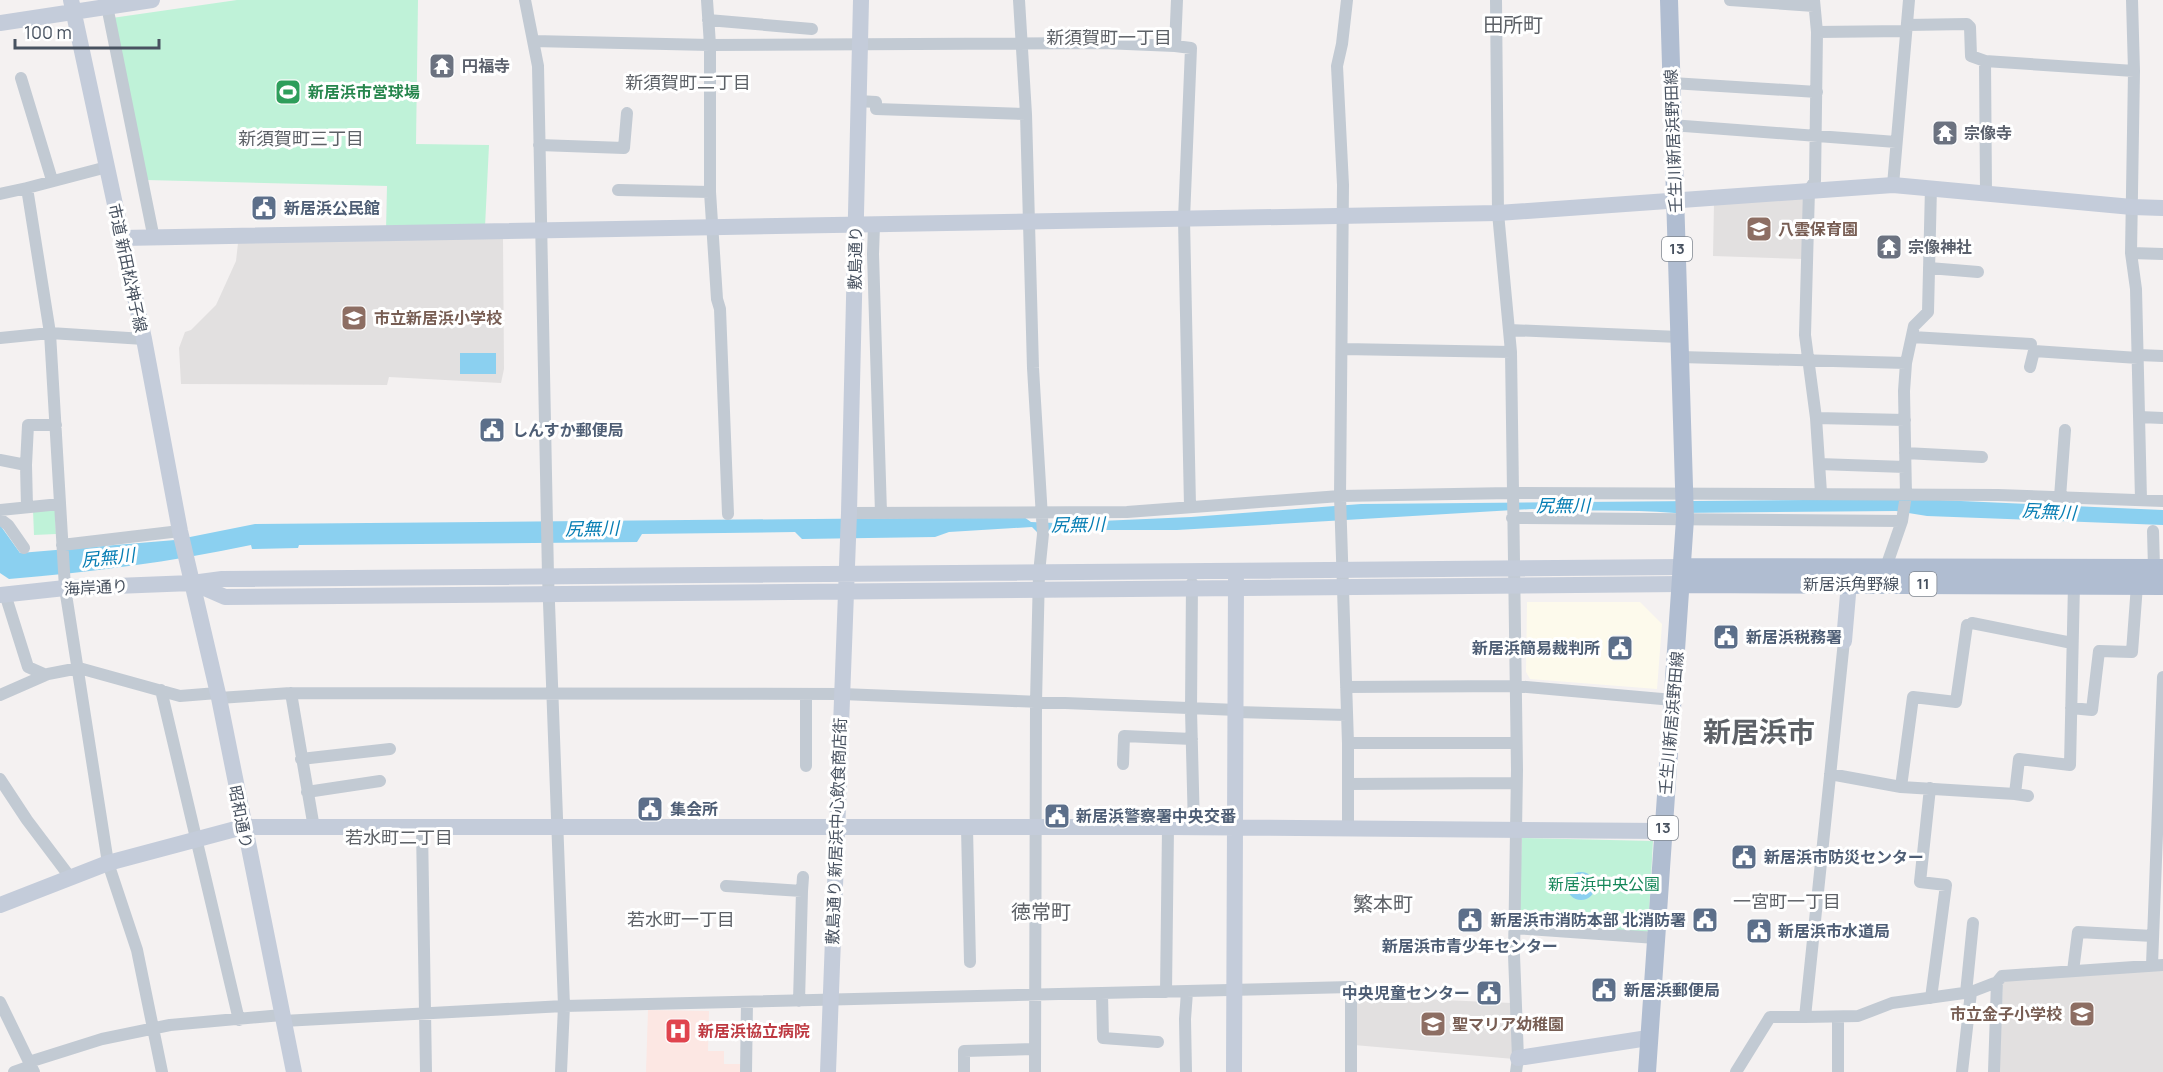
<svg xmlns="http://www.w3.org/2000/svg" width="2163" height="1072" font-family="Manrope,'Noto Sans JP',sans-serif">
  <style>
    .commercial { fill: #fdfaec }
    .education { fill: #e2e0e0 }
    .medical { fill: #fce7e3 }
    .green { fill: #bff2d8 }
    .water { fill: #8bd0f0 }
    .lines { fill: none; stroke-linecap: round; stroke-linejoin: round }
    .street { stroke: #c2cad3; stroke-width: 12 }
    .secondary { stroke: #c4ccda; stroke-width: 16 }
    .primary { stroke: #b0bdd1; stroke-width: 18 }
    .labels { text-anchor: middle; stroke-width: 6; stroke-linejoin: round; paint-order: stroke }
    .shield { fill: #fff; stroke: #7f8690; stroke-width: 1.5 }
    .shield-label { font-size: 15px; font-weight: bold; fill: #485260 }
    .worship-label { font-size: 16px; font-weight: bold; fill: #5b616d; stroke: #fff; text-anchor: start }
    .leisure-label { font-size: 16px; font-weight: bold; fill: #27864d; stroke: #fff; text-anchor: start }
    .street-label { font-size: 16px; fill: #485260; stroke: #fff }
    .service-label { font-size: 16px; font-weight: bold; fill: #4e5e75; stroke: #fff; text-anchor: start }
    .education-label { font-size: 16px; font-weight: bold; fill: #785e54; stroke: #fff; text-anchor: start }
    .park-label { font-size: 16px; fill: #148659; stroke: #fff }
    .health-label { font-size: 16px; font-weight: bold; fill: #be3a42; stroke: #fff; text-anchor: start }
    .neighbourhood-label { font-size: 18px; fill: #5d6167; stroke: #fff }
    .water-label { font-size: 18px; font-style: italic; fill: #077eb4; stroke: #fff }
    .quarter-label { font-size: 20px; fill: #5d6167; stroke: #fff }
    .town-label { font-size: 28px; font-weight: bold; fill: #5d6167; stroke: #fff }
  </style>
  <rect width="100%" height="100%" fill="#f4f1f1"/>
  <path class="commercial" d="M1527 602H1640L1662 624 1657 689 1530 679 1526 672Z"/>
  <path class="education" d="M1806 195 1804 259 1713 256 1714 203Z
    M503 238 504 369 501 383 389 377 387 385 181 384 179 348 185 332 191 330 216 305 236 261 238 243Z
    M2163 969V1072H1999L2003 983 2007 980Z
    M1354 996 1511 1003 1514 1059 1354 1045Z"/>
  <path class="medical" d="M648 1010 709 1011 708 1051H724V1064H744V1072H646Z"/>
  <path class="green" d="M237 0H418L416 144 489 145 485 227 386 230 387 186 146 180 112 18Z
    M55 509 56 534 34 535 33 510Z
    M1522 838 1653 841 1648 931 1645 933 1518 924Z"/>
  <path class="water" d="M460 353H496V374H460Z
    M1916 499 2163 510V525L1927 516 1896 511 1675 513C1627 509 1579 512 1532 509L1177 530H1080L1077 532 1038 533 1032 527 949 532 935 537 802 539 795 532 642 534 637 542 299 545 298 548 252 549 251 545C171 562 91 572 9 579L0 573V525L20 553 175 540 255 524 1024 517 1031 522 1055 523 1191 517 1361 504Z
    M1567 886a14 14 0 1 1 28 0a14 14 0 1 1-28 0Z"/>
  <g class="lines">
    <path class="street" d="M525 0 538 66 548 576 564 1006 561 1072
      M707 0 710 45V192L717 299 720 309 728 514
      M1019 0 1026 114 1033 368 1043 534 1039 573 1036 702 1035 1072
      M1177 0 1175 46 1191 48 1184 219 1190 506
      M1347 0 1342 44 1337 66 1343 185 1340 496 1348 743V828
      M1496 0 1498 213 1511 352 1517 770 1514 955 1518 1058 1516 1072
      M1730 0 1814 6
      M1814 0 1817 32 1815 181 1809 190 1805 335 1816 418 1821 493
      M2132 0 2134 71 2131 253 2136 289 2141 500
      M107 6 154 239
      M708 20 812 29
      M1907 25 1967 24 1970 27 1971 56 1985 61 2134 71
      M1817 32 1906 31
      M533 41 710 45 1103 43 1175 46
      M1985 61 1986 193
      M21 78 52 180
      M1672 83 1817 92
      M858 101 876 102V109L1026 114
      M1671 125 1896 142
      M539 145 624 148 627 113
      M1893 185 1909 0
      M27 188 107 167
      M618 190 710 192
      M0 194 27 188 50 333 65 588 108 863 137 950 162 1072
      M874 225 873 254 881 513
      M2131 253 2163 254
      M1929 268 1978 272
      M1509 330 1679 337
      M1912 337 2031 344
      M0 338 50 333 144 339
      M1343 349 1511 352
      M2138 355 2163 356
      M1680 357 1906 363
      M2030 367 2034 351 2138 358
      M2139 417 2163 418
      M1816 418 1905 420
      M1905 453 1982 457
      M0 460 26 465 28 425H56
      M1819 464 1905 467
      M26 465 27 507
      M2060 497 2065 430
      M0 510 60 504
      M849 513 1127 512 1340 496 1511 493 1998 495 2163 501
      M1512 518 1902 521
      M0 519 8 525 24 548
      M2153 531 2154 568
      M62 545 180 531
      M1886 567 1902 521 1906 495 1904 391 1906 363 1914 326 1928 312 1931 187
      M1192 583 1191 710 1194 828
      M5 594 28 667 46 675
      M1972 623 2072 643
      M1844 641 1805 1017 1858 1016 1892 1003 1971 992 1997 982 2002 976 2163 965
      M1346 687 1515 686 1673 700
      M161 690 239 1020
      M291 693 314 828
      M0 695 48 674 79 668 180 696 217 693
      M219 698 291 693 842 694 1237 710
      M2071 708 2092 710 2099 651 2132 652 2137 585
      M1237 712 1347 715
      M1348 743H1515
      M301 759 390 749
      M1123 764 1124 736 1192 739
      M806 766V694
      M1830 774 1901 787 2015 794 2019 759 2070 765 2074 584
      M0 779 27 820 70 877
      M1348 784 1516 783
      M1901 787 1913 697 1956 702 1967 625
      M1930 788 1920 882 1946 885 1931 998
      M307 792 380 781
      M2015 794 2028 796
      M422 828 426 1072
      M967 828 970 962
      M726 886 802 891 799 1001
      M802 891 803 877
      M1514 928 1656 938
      M2152 965 2163 677
      M2073 971 2078 932 2153 936
      M1166 992 1168 827
      M1966 993 1973 923
      M1102 994 1103 1038 1158 1042
      M0 1002 34 1072
      M1838 1019V1072
      M283 1021 564 1006 1351 987V1072
      M29 1062 102 1039 170 1025 282 1015
      M14 1072 31 1066
      M746 1072 747 1002
      M964 1072V1051L1035 1049
      M1186 1072 1185 1019 1187 992
      M1736 1072 1770 1017H1805
      M1962 1072 1971 992
      M1994 1072 1997 982"/>
    <path class="secondary" d="M71 0 144 339 180 531 219 698 294 1072
      M0 23 152 0
      M122 238 1498 213 1893 185 2132 207 2163 208
      M193 583 225 597C711 591 1197 592 1682 584
      M0 595 65 588 192 583 222 579 1683 567
      M1844 641 1850 571
      M0 905 108 863 243 827H1168L1663 831
      M1518 1058 1648 1038
      M828 1072 849 513 861 0
      M1234 1072 1236 580"/>
    <path class="primary" d="M1683 567 2163 568
      M1682 584 2163 586
      M1647 1072 1685 519 1669 0"/>
  </g>
  <defs>
    <g id="temple-square" transform="scale(1.35)"><rect x="-9" y="-9" width="18" height="18" rx="4" fill="#6b7280" stroke="#fff"/><path d="M0-6L5-2H3V0L6.5 2.5H4V6H1.5V3h-3V6H-4V2.5H-6.5L-3 0V-2H-5Z" fill="#fff"/></g>
    <g id="stadium-square" transform="scale(1.35)"><rect x="-9" y="-9" width="18" height="18" rx="4" fill="#2e9e5b" stroke="#fff"/><path d="M0-5a6.5 5 0 1 0 0 10a6.5 5 0 1 0 0-10ZM-3.5-1.8h7v3.6h-7Z" fill="#fff"/></g>
    <g id="civic-square" transform="scale(1.35)"><rect x="-9" y="-9" width="18" height="18" rx="4" fill="#5c6f8a" stroke="#fff"/><path d="M-.6-6.5H3V-4.5H.6V-3L4-1V1h2V6H-6V1h2V-1L-.6-3ZM-1.2 2.5V6h2.4V2.5Z" fill="#fff"/></g>
    <g id="school-square" transform="scale(1.35)"><rect x="-9" y="-9" width="18" height="18" rx="4" fill="#8d6e63" stroke="#fff"/><path d="M0-5L7-2L0 1L-7-2ZM-4 1L0 2.5L4 1V4Q0 6-4 4Z" fill="#fff"/></g>
    <g id="hospital-square" transform="scale(1.35)"><rect x="-9" y="-9" width="18" height="18" rx="4" fill="#e0444e" stroke="#fff"/><path d="M-5-5h3v3.5h4V-5h3V5h-3V1.5h-4V5h-3Z" fill="#fff"/></g>
  </defs>
  <g fill-rule="evenodd">
    <use href="#temple-square" x="442" y="66"/>
    <use href="#stadium-square" x="288" y="92"/>
    <use href="#temple-square" x="1945" y="133"/>
    <use href="#civic-square" x="264" y="208"/>
    <use href="#school-square" x="1759" y="229"/>
    <use href="#temple-square" x="1889" y="247"/>
    <use href="#school-square" x="354" y="318"/>
    <use href="#civic-square" x="492" y="430"/>
    <use href="#civic-square" x="1726" y="637"/>
    <use href="#civic-square" x="1620" y="648"/>
    <use href="#civic-square" x="650" y="809"/>
    <use href="#civic-square" x="1057" y="816"/>
    <use href="#civic-square" x="1744" y="857"/>
    <use href="#civic-square" x="1470" y="920"/>
    <use href="#civic-square" x="1705" y="920"/>
    <use href="#civic-square" x="1759" y="931"/>
    <use href="#civic-square" x="1604" y="990"/>
    <use href="#civic-square" x="1489" y="993"/>
    <use href="#school-square" x="2082" y="1014"/>
    <use href="#school-square" x="1433" y="1024"/>
    <use href="#hospital-square" x="678" y="1031"/>
  </g>
  <g class="labels">
    <g class="shield">
      <rect x="1662" y="237" width="30" height="24" rx="4.5"/>
      <rect x="1909.5" y="572" width="27" height="24" rx="4.5"/>
      <rect x="1648" y="816" width="30" height="24" rx="4.5"/>
    </g>
    <g class="shield-label">
      <text x="1677" y="254">13</text>
      <text x="1923" y="589">11</text>
      <text x="1663" y="833">13</text>
    </g>
    <g class="worship-label">
      <text x="462" y="72">円福寺</text>
      <text x="1964" y="139">宗像寺</text>
      <text x="1908" y="253">宗像神社</text>
    </g>
    <g class="leisure-label">
      <text x="308" y="98">新居浜市営球場</text>
    </g>
    <g class="street-label">
      <text transform="translate(1673 141) rotate(-92)" y="6">壬生川新居浜野田線</text>
      <text transform="translate(855 258) rotate(-89)" y="6">敷島通り</text>
      <text transform="translate(128 268) rotate(78)" y="6">市道 新田松神子線</text>
      <text x="1851" y="590">新居浜角野線</text>
      <text transform="translate(96 587) rotate(-3)" y="6">海岸通り</text>
      <text transform="translate(1671 723) rotate(-85)" y="6">壬生川新居浜野田線</text>
      <text transform="translate(241 817) rotate(79)" y="6">昭和通り</text>
      <text transform="translate(836 831) rotate(-88)" y="6">敷島通り 新居浜中心飲食商店街</text>
    </g>
    <g class="service-label">
      <text x="284" y="214">新居浜公民館</text>
      <text x="512" y="436">しんすか郵便局</text>
      <text x="1746" y="643">新居浜税務署</text>
      <text x="1600" y="654" text-anchor="end">新居浜簡易裁判所</text>
      <text x="670" y="815">集会所</text>
      <text x="1076" y="822">新居浜警察署中央交番</text>
      <text x="1764" y="863">新居浜市防災センター</text>
      <text x="1686" y="926" text-anchor="end">新居浜市消防本部 北消防署</text>
      <text x="1778" y="937">新居浜市水道局</text>
      <text x="1470" y="952" text-anchor="middle">新居浜市青少年センター</text>
      <text x="1624" y="996">新居浜郵便局</text>
      <text x="1470" y="999" text-anchor="end">中央児童センター</text>
    </g>
    <g class="education-label">
      <text x="1778" y="235">八雲保育園</text>
      <text x="374" y="324">市立新居浜小学校</text>
      <text x="2062" y="1020" text-anchor="end">市立金子小学校</text>
      <text x="1452" y="1030">聖マリア幼稚園</text>
    </g>
    <g class="park-label">
      <text x="1604" y="890">新居浜中央公園</text>
    </g>
    <g class="health-label">
      <text x="698" y="1037">新居浜協立病院</text>
    </g>
    <g class="neighbourhood-label">
      <text x="1109" y="44">新須賀町一丁目</text>
      <text x="688" y="89">新須賀町二丁目</text>
      <text x="301" y="145">新須賀町三丁目</text>
      <text x="399" y="844">若水町二丁目</text>
      <text x="1787" y="908">一宮町一丁目</text>
      <text x="681" y="926">若水町一丁目</text>
    </g>
    <g class="water-label">
      <text x="1563" y="512">尻無川</text>
      <text transform="translate(2049 512) rotate(3)" y="6">尻無川</text>
      <text transform="translate(1078 525) rotate(-1)" y="6">尻無川</text>
      <text transform="translate(592 529) rotate(-1)" y="6">尻無川</text>
      <text transform="translate(108 558) rotate(-6)" y="6">尻無川</text>
    </g>
    <g class="quarter-label">
      <text x="1513" y="32">田所町</text>
      <text x="1383" y="911">繁本町</text>
      <text x="1041" y="919">徳常町</text>
    </g>
    <g class="town-label">
      <text x="1759" y="742">新居浜市</text>
    </g>
  </g>
  <path d="M15 39v9h144v-9" fill="none" stroke="#485260" stroke-width="3"/>
  <text x="24" y="39" font-size="18" fill="#485260" stroke="#ffffff" stroke-width="4.5" paint-order="stroke">100 m</text>
</svg>
